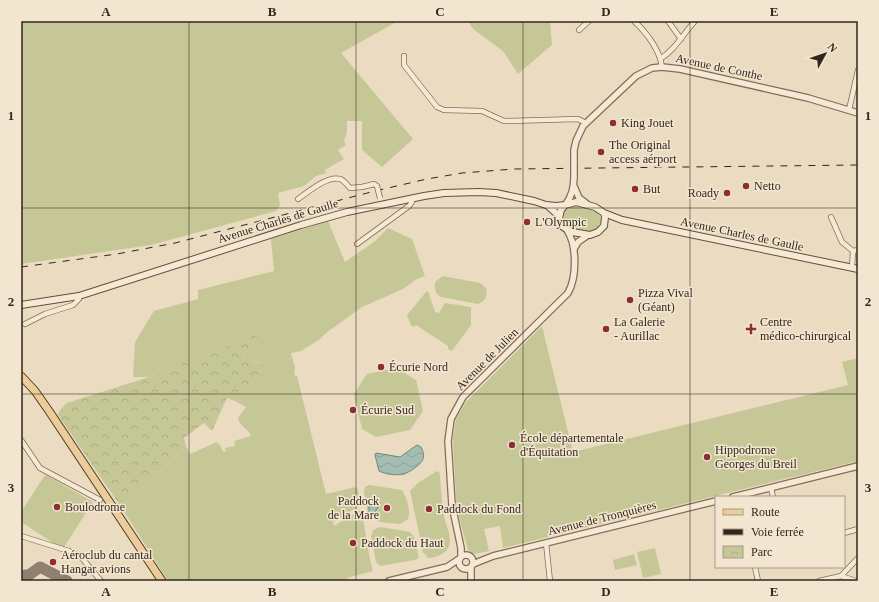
<svg xmlns="http://www.w3.org/2000/svg" width="879" height="602" font-family="Georgia,serif">
  <style>
    .grass { fill: #c5c896 }
    .park { fill: url(#park-crowns) }
    .water { fill: url(#water-waves); stroke: #6b8a80 }
    .lines { fill: none; stroke-linecap: round; stroke-linejoin: round }
    .taxiway { stroke: #8f806f; stroke-width: 11 }
    .minor-casing { stroke: #836d5a; stroke-width: 6 }
    .tertiary-casing { stroke: #836d5a; stroke-width: 8 }
    .secondary-casing { stroke: #654e3d; stroke-width: 8 }
    .primary-casing { stroke: #513c2e; stroke-width: 9 }
    .minor { stroke: #f6e9d3; stroke-width: 4.5 }
    .tertiary { stroke: #f6e9d3; stroke-width: 5.5 }
    .secondary { stroke: #f6e9d3; stroke-width: 6 }
    .primary { stroke: #eccd9a; stroke-width: 7 }
    .rail { stroke: #33261d; stroke-width: 1; stroke-dasharray: 7 7; stroke-linecap: butt }
    .minor-bridge-casing { stroke: #836d5a; stroke-width: 6; stroke-linecap: butt }
    .tertiary-bridge-casing { stroke: #836d5a; stroke-width: 8; stroke-linecap: butt }
    .minor-bridge { stroke: #f6e9d3; stroke-width: 4.5 }
    .tertiary-bridge { stroke: #f6e9d3; stroke-width: 5.5 }
    .grid { fill: none; stroke: #33261d; stroke-width: 1; stroke-opacity: 0.55 }
    .poi-dot { fill: #8e2d35; stroke: #f3e6d0; stroke-width: 1.5 }
    .labels { text-anchor: middle; stroke-width: 3; stroke-linejoin: round; paint-order: stroke }
    .street-label { font-size: 12px; fill: #33261d; stroke: #f3e6d0 }
    .poi-label { font-size: 12px; fill: #33261d; stroke: #f3e6d0; text-anchor: start }
    .neatline { fill: none; stroke: #33261d; stroke-width: 1.5 }
    .grid-label { font-size: 13px; text-anchor: middle; font-weight: bold; fill: #33261d }
  </style>
  <defs>
    <pattern id="park-crowns" width="20" height="18" patternUnits="userSpaceOnUse"><rect width="20" height="18" fill="#c5c896"/><path d="M2 6a3 3 0 1 1 6 0M12 15a3 3 0 1 1 6 0" fill="none" stroke="#aaac81"/></pattern>
    <pattern id="water-waves" width="16" height="10" patternUnits="userSpaceOnUse"><rect width="16" height="10" fill="#a3bdb4"/><path d="M0 5q4-4 8 0t8 0" fill="none" stroke="#8da29a"/></pattern>
  </defs>
  <rect width="100%" height="100%" fill="#ebdbc1"/>
  <path class="grass" d="M21 21H398L341 53 413 139 382 167 362 150V121H347V132L344 141 346 145 338 150 344 159 325 170 326 173 316 176 304 186 278 193 280 205 276 211 151 245 21 264Z
    M468 21H550L552 45 518 74 503 51 473 29Z
    M574 205C585 207 599 207 601 220 600 227 596 232 589 232 583 231 575 230 569 228 562 225 560 214 565 209 567 207 571 206 574 205Z
    M328 221 345 262 374 242 388 228 412 239 425 276 417 279 403 289 362 307 326 333 320 339 301 351 291 353 295 367 294 375 297 376 326 494 356 487 358 490 361 505 333 522 334 526 360 510 362 512 370 560 373 571 347 578V581H168L121 507 180 453 186 446 190 454 217 442 220 445 223 452 226 451 225 448 235 446 234 441 251 436C248 428 239 426 238 418L246 407 237 402 266 365 256 361 244 358 245 351 250 350 258 334 149 377H133L135 342 154 311 198 299V290L274 271 271 239Z
    M443 276 480 283 486 288C488 295 485 302 478 304L441 297C435 293 433 288 436 281Z
    M428 291 435 312 439 313 445 303 471 307V325L452 351 448 349V346L416 325 414 327 411 325 407 315 426 292Z
    M542 326 573 452 848 385 842 362 858 358V461L503 548 500 526 484 529 489 551 474 554 468 550 457 509 456 498 453 438 456 419 466 402Z
    M396 368 416 380 423 411 410 430 376 437 362 429 354 394 367 374Z
    M437 471 439 472 440 476C441 489 442 503 444 516 446 525 452 537 449 546 446 554 436 558 428 558L423 552 410 491 418 483Z
    M46 475 93 502 64 547 61 548 21 522V512L43 478Z
    M369 485 402 490C407 498 411 511 408 519L400 524C390 523 376 523 368 516L364 492 365 487Z
    M380 527 410 532 414 537 419 558 415 560 380 566 376 562 371 536 373 530Z
    M655 548 661 574 643 578 637 552Z
    M634 554 637 565 615 570 613 560Z"/>
  <path class="park" d="M259 333 250 350 245 351 244 357 266 365 237 402 227 398 212 431 204 423 184 438 186 446 180 453 121 507 58 415 60 410 67 403 149 377Z"/>
  <path class="water" d="M417 445 421 447C427 458 422 463 412 470 410 471 407 473 404 474 397 476 385 474 379 471L375 455 376 453 400 457Z
    M375 503 379 505 375 512 371 514 369 512V507Z"/>
  <g class="lines">
    <path class="taxiway" d="M25 575H29L40 567 67 581"/>
    <g class="minor-casing">
      <path id="minor" d="M634 21C646 32 660 50 662 67
        M668 21 681 39
        M579 30 589 21
        M404 56V65L437 107 444 110 482 111 504 121 578 119 586 123
        M660 59C675 50 683 34 695 21
        M849 110 858 70
        M298 199C308 192 328 175 340 179 344 180 347 185 350 188L362 187 374 184 377 186
        M831 217 842 242 853 251
        M357 244 409 206 412 202V199
        M852 268 853 251 858 250
        M25 324 45 314 73 305 79 299V296
        M21 440 40 468 100 500
        M771 488 773 497
        M844 533 858 529
        M21 536 69 551 81 557 101 581
        M546 543 550 581
        M755 567 758 581
        M841 576 856 581
        M819 581 841 576 858 558"/>
    </g>
    <g class="tertiary-casing">
      <path id="tertiary" d="M574 163V150L576 141 583 126 636 76 652 68 662 67 680 69 808 98 858 113
        M574 186 579 198 587 204
        M566 204C572 196 574 188 574 177
        M574 249 578 242 588 235
        M733 497 858 466
        M459 562a7 7 0 1 1 14 0a7 7 0 1 1-14 0Z
        M461 557V548L452 505 448 441 451 419 463 397 568 293C577 277 577 245 567 230
        M473 564 493 556 716 501
        M471 567V581
        M389 581 447 567 459 559"/>
    </g>
    <g class="secondary-casing">
      <path id="secondary" d="M548 206 557 214 563 227 572 232 590 235 598 232 604 226 605 217 604 213 595 207 576 202 565 205 561 210 559 218
        M604 213 622 220 858 269
        M21 305 79 296 301 225 347 212 424 196 444 193 479 192 496 193 534 201 546 205 556 206 565 205"/>
    </g>
    <g class="primary-casing">
      <path id="primary" d="M21 376 35 391 49 411 162 581"/>
    </g>
    <use href="#minor" class="minor"/>
    <use href="#tertiary" class="tertiary"/>
    <use href="#secondary" class="secondary"/>
    <use href="#primary" class="primary"/>
    <path class="rail" d="M21 267 117 254 175 243 375 191 427 179 462 173 514 169 858 165"/>
    <g class="minor-bridge-casing">
      <path id="minor-bridge" d="M377 186 380 198"/>
    </g>
    <g class="tertiary-bridge-casing">
      <path id="tertiary-bridge" d="M574 163V177"/>
    </g>
    <use href="#minor-bridge" class="minor-bridge"/>
    <use href="#tertiary-bridge" class="tertiary-bridge"/>
  </g>
  <path class="grid" d="M189 21V581M356 21V581M523 21V581M690 21V581M21 208H858M21 394H858"/>
  <g class="poi-dot">
    <circle cx="613" cy="123" r="4"/>
    <circle cx="601" cy="152" r="4"/>
    <circle cx="746" cy="186" r="4"/>
    <circle cx="635" cy="189" r="4"/>
    <circle cx="727" cy="193" r="4"/>
    <circle cx="527" cy="222" r="4"/>
    <circle cx="630" cy="300" r="4"/>
    <circle cx="606" cy="329" r="4"/>
    <path d="M749 323h4v4h4v4h-4v4h-4v-4h-4v-4h4z"/>
    <circle cx="381" cy="367" r="4"/>
    <circle cx="353" cy="410" r="4"/>
    <circle cx="512" cy="445" r="4"/>
    <circle cx="707" cy="457" r="4"/>
    <circle cx="57" cy="507" r="4"/>
    <circle cx="387" cy="508" r="4"/>
    <circle cx="429" cy="509" r="4"/>
    <circle cx="353" cy="543" r="4"/>
    <circle cx="53" cy="562" r="4"/>
  </g>
  <g class="labels">
    <g class="street-label">
      <text transform="translate(719 67) rotate(12)" y="4">Avenue de Conthe</text>
      <text transform="translate(278 221) rotate(-17)" y="4">Avenue Charles de Gaulle</text>
      <text transform="translate(742 234) rotate(12)" y="4">Avenue Charles de Gaulle</text>
      <text transform="translate(487 359) rotate(-45)" y="4">Avenue de Julien</text>
      <text transform="translate(602 518) rotate(-14)" y="4">Avenue de Tronquières</text>
    </g>
    <g class="poi-label">
      <text x="621" y="127">King Jouet</text>
      <text x="609" y="149">The Original<tspan x="609" dy="14">access aérport</tspan></text>
      <text x="754" y="190">Netto</text>
      <text x="643" y="193">But</text>
      <text x="719" y="197" text-anchor="end">Roady</text>
      <text x="535" y="226">L'Olympic</text>
      <text x="638" y="297">Pizza Vival<tspan x="638" dy="14">(Géant)</tspan></text>
      <text x="614" y="326">La Galerie<tspan x="614" dy="14">- Aurillac</tspan></text>
      <text x="760" y="326">Centre<tspan x="760" dy="14">médico-chirurgical</tspan></text>
      <text x="389" y="371">Écurie Nord</text>
      <text x="361" y="414">Écurie Sud</text>
      <text x="520" y="442">École départementale<tspan x="520" dy="14">d'Équitation</tspan></text>
      <text x="715" y="454">Hippodrome<tspan x="715" dy="14">Georges du Breil</tspan></text>
      <text x="379" y="505" text-anchor="end">Paddock<tspan x="379" dy="14">de la Mare</tspan></text>
      <text x="65" y="511">Boulodrome</text>
      <text x="437" y="513">Paddock du Fond</text>
      <text x="361" y="547">Paddock du Haut</text>
      <text x="61" y="559">Aéroclub du cantal<tspan x="61" dy="14">Hangar avions</tspan></text>
    </g>
  </g>
  <rect width="879" height="602" fill="none" stroke="#f3e6d0" stroke-width="44"/>
  <rect x="715" y="496" width="130" height="72" fill="#f3e6d0" stroke="#a69988"/>
  <rect x="723" y="509" width="20" height="6" fill="#eccd9a" stroke="#a69988"/>
  <text x="751" y="516" font-size="12" fill="#33261d">Route</text>
  <rect x="723" y="529" width="20" height="6" fill="#33261d" stroke="#a69988"/>
  <text x="751" y="536" font-size="12" fill="#33261d">Voie ferrée</text>
  <rect x="723" y="546" width="20" height="12" fill="url(#park-crowns)" stroke="#a69988"/>
  <text x="751" y="556" font-size="12" fill="#33261d">Parc</text>
  <g transform="translate(825 54) rotate(50)" stroke="#f3e6d0" stroke-width="3" paint-order="stroke">
  <path d="M0-3L7 15L0 10L-7 15Z" fill="#33261d"/>
  <text y="-6" font-size="11" font-weight="bold" text-anchor="middle" fill="#33261d">N</text>
  </g>
  <rect x="22" y="22" width="835" height="558" class="neatline"/>
  <g class="grid-label">
    <text x="106" y="16">A</text>
    <text x="272" y="16">B</text>
    <text x="440" y="16">C</text>
    <text x="606" y="16">D</text>
    <text x="774" y="16">E</text>
    <text x="11" y="120">1</text>
    <text x="868" y="120">1</text>
    <text x="11" y="306">2</text>
    <text x="868" y="306">2</text>
    <text x="11" y="492">3</text>
    <text x="868" y="492">3</text>
    <text x="106" y="596">A</text>
    <text x="272" y="596">B</text>
    <text x="440" y="596">C</text>
    <text x="606" y="596">D</text>
    <text x="774" y="596">E</text>
  </g>
</svg>
